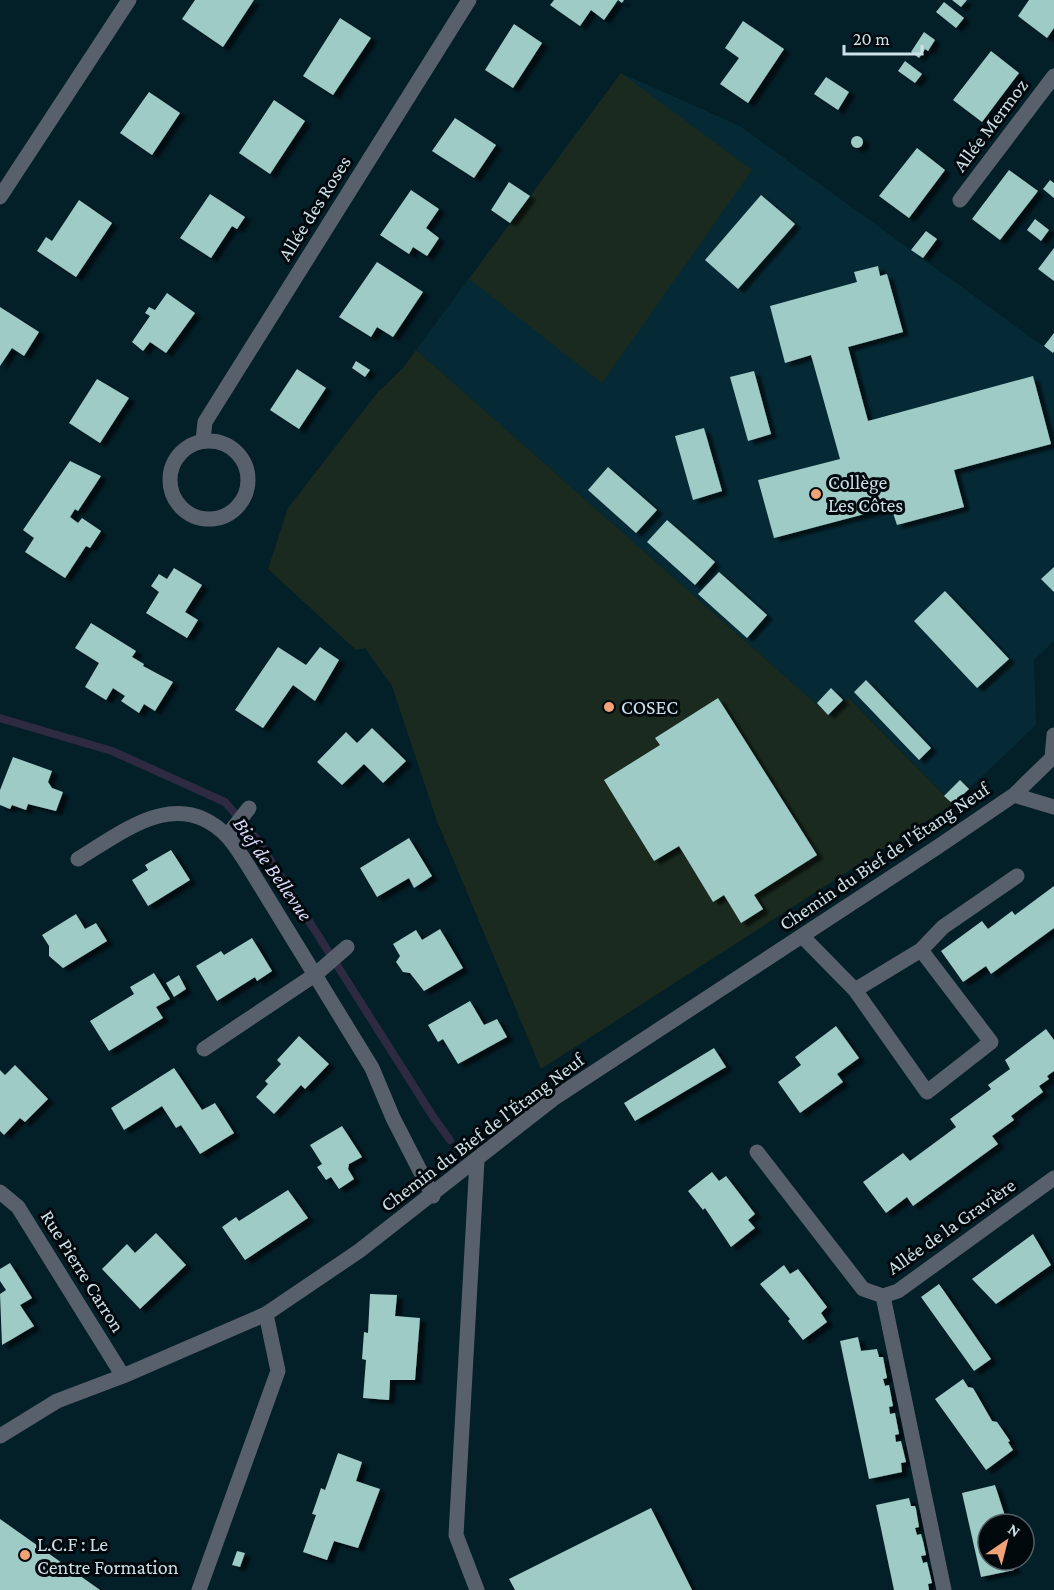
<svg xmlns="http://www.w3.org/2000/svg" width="1054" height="1590" font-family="'Crimson Pro',serif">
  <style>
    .built { fill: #052a35 }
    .green { fill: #1a2a1f }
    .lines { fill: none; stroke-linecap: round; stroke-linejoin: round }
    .stream { stroke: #2d2a42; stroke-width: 8 }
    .building { fill: #9fcbc6; filter: url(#shadow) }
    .lane { stroke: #58606c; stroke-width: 15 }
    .street { stroke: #58606c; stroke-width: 15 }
    .poi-dot { fill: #efa376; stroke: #00080c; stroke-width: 2 }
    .labels { text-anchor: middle; stroke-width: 6; stroke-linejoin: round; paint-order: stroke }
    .street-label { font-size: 20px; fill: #cce0e7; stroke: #00080c }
    .poi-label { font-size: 20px; fill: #cce0e7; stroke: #00080c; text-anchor: start }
    .water-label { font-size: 21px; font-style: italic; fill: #dbd8f9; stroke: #00080c }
  </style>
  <defs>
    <filter id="shadow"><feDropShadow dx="6" dy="4" stdDeviation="1.5" flood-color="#0009"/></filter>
  </defs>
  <rect width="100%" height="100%" fill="#031f28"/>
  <path class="built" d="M621 73 740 126 1054 354V641L1034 660 1036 725 953 804 849 697 831 717 416 350Z"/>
  <path class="green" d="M621 73 752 170 602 383 469 279Z
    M416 350 830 716 848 697 953 804 541 1069 437 821 392 686 365 648 356 650 268 569 288 508 377 393 403 368Z"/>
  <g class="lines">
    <path class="stream" d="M0 718 112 751 225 802 257 839 432 1115 450 1140"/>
  </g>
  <path class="building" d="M195 0H254L223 47 182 19Z
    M554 0H624L622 3 618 0 604 20 591 10 580 26 550 5Z
    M952 0H967L961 7Z
    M1029 0H1054V28L1047 38 1018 16Z
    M944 2 964 18 956 28 936 12Z
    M340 18 371 38 333 95 303 76Z
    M743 21 784 49 748 103 720 84 739 58 725 48Z
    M514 24 542 43 513 88 485 70Z
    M924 32 935 40 928 51 925 49 919 58 911 52Z
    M991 51 1019 73 982 122 953 100Z
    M905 61 922 74 915 83 898 71Z
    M826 77 849 92 838 110 814 94Z
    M149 92 180 113 152 155 120 133Z
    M274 100 305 121 270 174 239 153Z
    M455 118 496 145 474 178 432 151Z
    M851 142a6 6 0 1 1 12 0a6 6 0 1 1-12 0Z
    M917 148 945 170 909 218 879 196Z
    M1009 170 1038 191 1000 240 972 219Z
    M1050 180 1054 183V198L1043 189Z
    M509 182 530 196 510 223 491 210Z
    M411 190 439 209 426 228 439 238 427 256 413 247 409 254 380 235Z
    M210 194 245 217 237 229 232 226 211 258 180 238Z
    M761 195 795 224 738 289 705 260Z
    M79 200 112 223 76 277 37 251 46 237 52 241Z
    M1035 219 1049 230 1041 241 1027 230Z
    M926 231 937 239 923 258 911 250Z
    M1054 248V281L1038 269Z
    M377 262 423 292 393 337 377 327 371 337 339 317Z
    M878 266 880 276 887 274 903 332 848 347 868 421 1033 376 1051 444 954 470 964 507 897 525 891 507 774 538 758 480 840 459 811 355 785 363 770 306 857 282 854 272Z
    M167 293 195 313 166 353 150 342 143 351 132 342 150 316 145 313 149 307 155 310Z
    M0 307 39 332 24 356 12 348 0 366Z
    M1054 333V351L1053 353 1044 346Z
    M356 361 370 370 365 377 352 368Z
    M297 369 326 388 299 429 270 410Z
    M754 371 771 434 748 441 730 377Z
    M97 379 129 398 100 443 69 423Z
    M704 428 722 491 693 500 675 436Z
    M70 461 101 476 78 511 75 509 70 517 78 523 82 518 101 531 90 548 86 546 65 578 25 552 34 538 23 530Z
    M608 467 657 510 636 533 588 490Z
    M667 520 715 562 695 585 647 542Z
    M1054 567V592L1041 579Z
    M174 568 202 585 185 612 198 620 187 638 146 613 159 592 151 586 159 574 167 579Z
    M719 572 767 615 747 638 698 594Z
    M945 591 1009 659 977 688 914 621Z
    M91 623 136 651 132 657 144 664 143 666 173 682 155 711 144 704 139 713 121 701 125 696 113 688 106 700 85 687 99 663 75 648Z
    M278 647 306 665 320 647 339 660 315 701 293 685 263 728 235 710Z
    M866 680 931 748 919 760 854 692Z
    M831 688 843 700 828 715 817 703Z
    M718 698 817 855 754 895 763 909 741 923 724 895 713 902 679 846 654 861 604 780 660 745 655 738Z
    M372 728 406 761 383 783 364 764 342 785 317 762 346 732 357 743Z
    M13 757 52 771 48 782 52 788 63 792 56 811 28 804 26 810 12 805 10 809 0 805V790Z
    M960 780 969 789 953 804 944 796Z
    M409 838 432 876 414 888 409 878 377 897 360 868Z
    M171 850 190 880 148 906 132 880 148 870 145 865Z
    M1054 886V928L991 974 986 966 963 982 941 951 982 921 988 929 1012 911 1015 915Z
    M76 914 85 929 96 923 107 941 63 968 49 956V946L42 935Z
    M440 929 463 968 424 991 410 973 403 972 396 962 400 956 393 944 416 930 422 940Z
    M252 938 272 971 257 981 255 977 217 1001 196 966 221 951 224 955Z
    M154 973 170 999 156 1007 163 1018 109 1051 90 1021 134 994 130 987Z
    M179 975 186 989 174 997 166 983Z
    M470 1001 484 1025 497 1019 507 1037 458 1064 443 1039 438 1042 428 1025Z
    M836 1026 859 1058 837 1074 843 1082 800 1113 778 1082 801 1065 795 1057Z
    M1046 1029 1054 1040V1071L1047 1076 1049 1079 1039 1086 1043 1092 1011 1116 1014 1120 992 1136 998 1144 913 1206 907 1197 886 1213 863 1182 903 1153 910 1161 956 1127 950 1119 991 1089 988 1085 1010 1069 1005 1060Z
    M299 1036 329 1064 305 1089 301 1085 274 1114 256 1097 268 1084 265 1081 281 1064 277 1060Z
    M714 1048 726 1067 635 1121 624 1103Z
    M15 1065 48 1099 25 1122 20 1118 4 1135 0 1131V1070L5 1075Z
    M174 1068 202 1110 215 1103 234 1133 200 1154 181 1125 176 1128 162 1106 124 1130 111 1108Z
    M342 1126 362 1157 349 1164 348 1169 354 1179 339 1189 331 1177 326 1180 317 1167 322 1164 310 1145Z
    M712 1172 719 1181 726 1176 755 1214 748 1220 755 1228 731 1247 705 1208 703 1210 688 1191Z
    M288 1190 308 1218 245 1260 222 1227 236 1217 239 1221Z
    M156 1233 186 1265 140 1309 102 1269 127 1244 135 1253Z
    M1033 1234 1051 1265 996 1304 972 1279Z
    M10 1263 32 1298 20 1305 34 1326 2 1345 0 1294 6 1290 0 1281V1269Z
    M784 1265 790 1274 798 1269 827 1307 821 1313 827 1322 803 1340 788 1321 790 1319 760 1284Z
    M939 1284 991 1359 974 1371 921 1297Z
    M370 1294 397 1295 395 1316 420 1318 415 1380H390L389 1400 363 1398 366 1360 362 1359 364 1332 368 1333Z
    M858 1337 861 1351 877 1349 879 1357H883L887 1378 883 1379 885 1386 889 1385 893 1406 889 1407 890 1414 895 1413 899 1434 895 1435 896 1442 901 1441 906 1462 901 1463 902 1472 869 1479 840 1341Z
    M963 1379 968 1387 973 1388 992 1421 997 1422 1010 1441 1008 1442 1013 1450 986 1470 935 1399Z
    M338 1453 362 1462 356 1481 380 1489 358 1548 334 1541 327 1560 303 1552 316 1515 312 1514 317 1500 321 1488 325 1490Z
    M995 1485 1006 1519H1003L1004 1524H988V1560H1012L1014 1570 981 1577 962 1493Z
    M909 1498 911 1506H915L916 1509 919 1527 915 1528 917 1535 921 1534 923 1541 926 1555 921 1556 923 1563 927 1562 932 1583 928 1584 929 1590H894L876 1505Z
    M651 1508 692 1590H515L509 1579Z
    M0 1519 100 1590H0Z
    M237 1551 245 1553 240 1567 232 1565Z"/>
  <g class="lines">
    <path class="lane" d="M1052 758 1054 735
      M802 936 855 990 927 1092 991 1042 921 950
      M855 990 921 950 943 927 1017 876"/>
    <path class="street" d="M0 197 129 0
      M960 200 1054 76
      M203 440 205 422 469 0
      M170 480a39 39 0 1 1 78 0a39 39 0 1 1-78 0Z
      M1014 795 1054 807
      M227 836 249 808
      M78 859C124 831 179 785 228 837 235 845 241 855 247 864L372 1068 393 1118 433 1196
      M204 1049 316 974 347 947
      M757 1152 863 1289 883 1296 898 1291 1054 1178
      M477 1160 456 1535 477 1590
      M0 1192 18 1207 123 1376
      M883 1296 944 1590
      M0 1436 57 1401 123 1376 266 1314 359 1251 553 1099 936 848 1014 795 1054 756
      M199 1590 278 1371 266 1314"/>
  </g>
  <g class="poi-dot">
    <circle cx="816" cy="494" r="6"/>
    <circle cx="609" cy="707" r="6"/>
    <circle cx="25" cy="1555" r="6"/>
  </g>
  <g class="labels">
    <g class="street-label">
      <text transform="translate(990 125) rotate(-53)" y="7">Allée Mermoz</text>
      <text transform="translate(314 208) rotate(-58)" y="7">Allée des Roses</text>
      <text transform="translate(884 856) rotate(-34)" y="7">Chemin du Bief de l'Étang Neuf</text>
      <text transform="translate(482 1132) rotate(-37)" y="7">Chemin du Bief de l'Étang Neuf</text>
      <text transform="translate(951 1226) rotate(-35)" y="7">Allée de la Gravière</text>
      <text transform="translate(83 1271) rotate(58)" y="7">Rue Pierre Carron</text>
    </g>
    <g class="poi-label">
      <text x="828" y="489">Collège<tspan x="828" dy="23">Les Côtes</tspan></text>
      <text x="621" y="714">COSEC</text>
      <text x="37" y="1551">L.C.F : Le<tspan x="37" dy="23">Centre Formation</tspan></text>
    </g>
    <g class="water-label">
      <text transform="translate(273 869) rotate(55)" y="7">Bief de Bellevue</text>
    </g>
  </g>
  <g transform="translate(1006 1542) rotate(35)"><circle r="28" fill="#00080c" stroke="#525e64" stroke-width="1.5"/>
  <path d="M0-4.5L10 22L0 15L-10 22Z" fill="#efa376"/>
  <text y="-9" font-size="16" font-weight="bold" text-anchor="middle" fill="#cce0e7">N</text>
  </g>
  <path d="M844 45v9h78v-9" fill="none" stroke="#cce0e7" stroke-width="3"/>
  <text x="853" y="45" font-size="18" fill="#cce0e7" stroke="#00080c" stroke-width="4.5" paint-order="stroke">20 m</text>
</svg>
